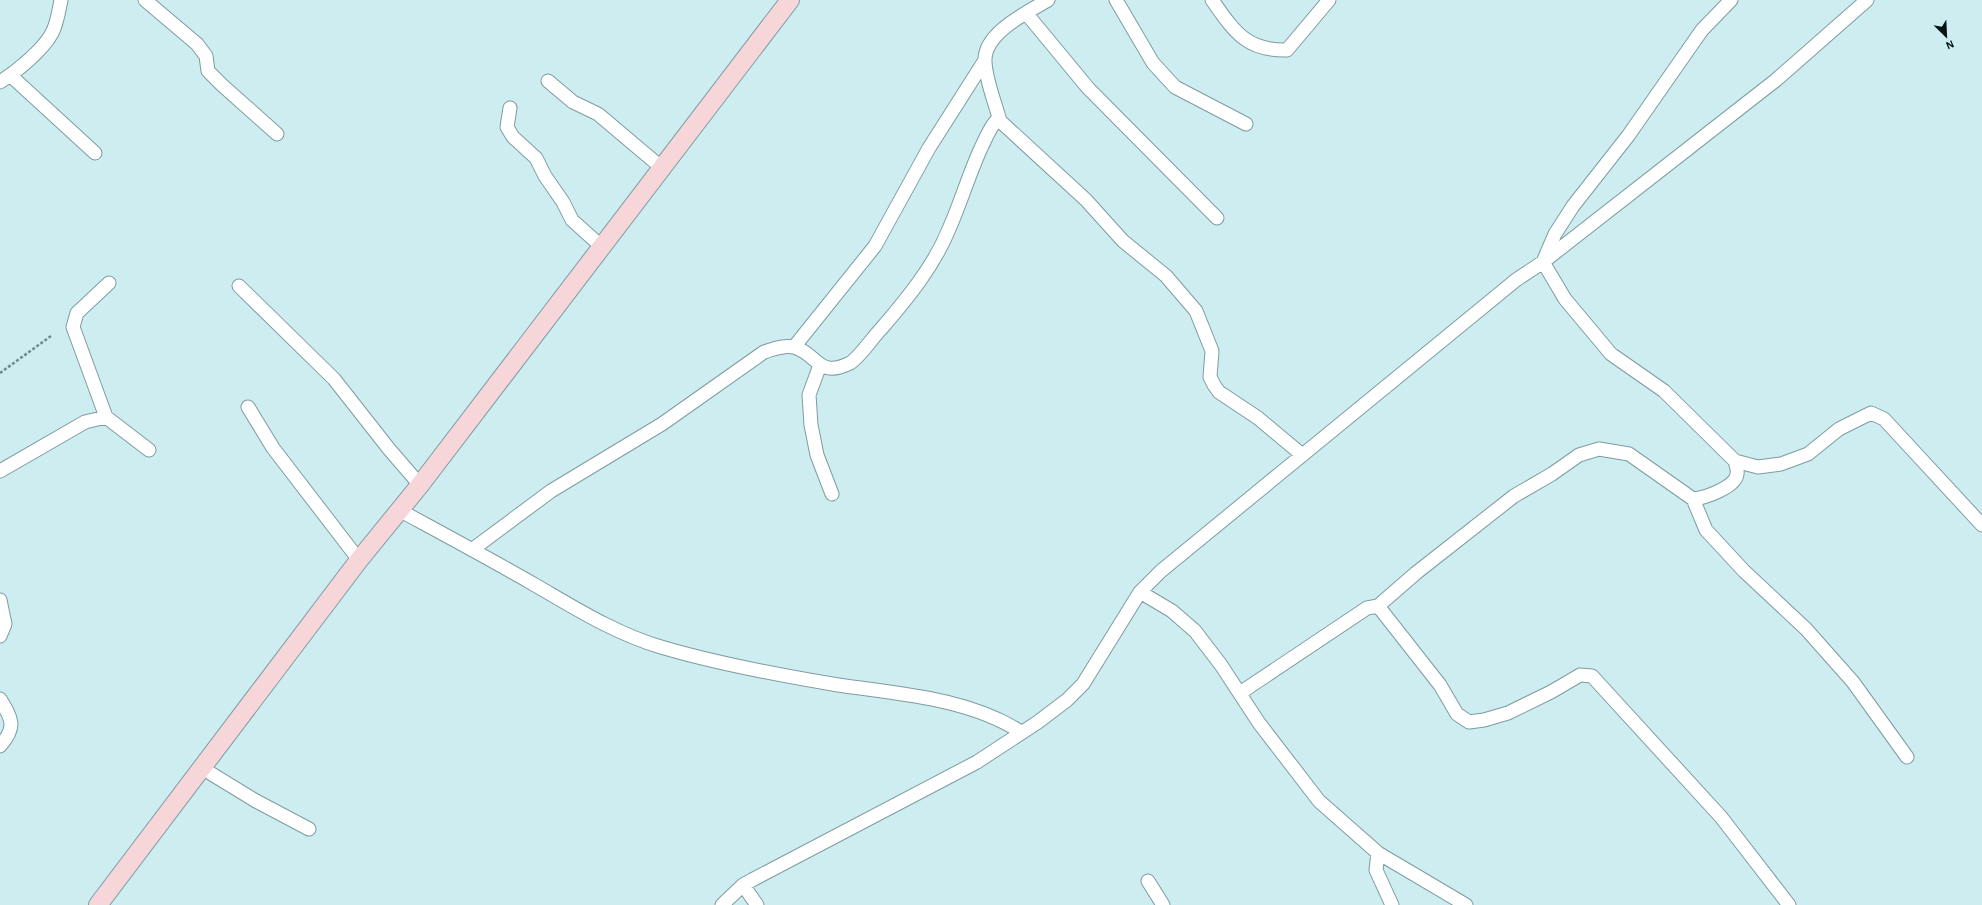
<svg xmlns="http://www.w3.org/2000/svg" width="1982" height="905" font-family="'Alegreya Sans',sans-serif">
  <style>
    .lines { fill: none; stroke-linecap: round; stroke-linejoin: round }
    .street-casing { stroke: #7e9ca0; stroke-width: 15 }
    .secondary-casing { stroke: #7e9ca0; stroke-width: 20 }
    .path { stroke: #72898b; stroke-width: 2.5; stroke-dasharray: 3 2; stroke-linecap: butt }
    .street { stroke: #fff; stroke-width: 13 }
    .secondary { stroke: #f7d6da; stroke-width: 18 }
  </style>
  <rect width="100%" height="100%" fill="#cdedf1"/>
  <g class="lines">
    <g class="street-casing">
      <path id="street" d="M145 0 197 44 206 56 208 71 222 85 277 134
        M1116 0 1153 63 1175 87 1246 124
        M1212 0C1234 31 1246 51 1287 50L1329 0
        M1026 13 1088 88 1217 218
        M10 75 95 153
        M548 81 573 102 598 114 662 168
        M0 82C16 72 43 50 52 33 57 24 59 10 61 0
        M510 108 507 127 513 137 536 158 545 176 563 202 572 220 602 247
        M1000 121C995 102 986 81 985 62 983 33 1028 12 1048 0
        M239 286 334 379 389 449 420 485
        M794 347 875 246 929 148 985 60
        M820 365 809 395 811 425 817 455 832 494
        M248 407 273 448 359 560
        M106 417 73 327 77 313 109 283
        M1735 461 1758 467 1781 464 1808 454 1839 429 1871 413 1884 419 1982 525
        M0 471 85 422 106 417 149 450
        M1693 499 1706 530 1744 571 1806 629 1853 682 1907 757
        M399 510C445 535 490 559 535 585 575 608 616 634 661 647 718 664 778 675 838 685 899 694 968 698 1021 732
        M473 549 551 491 662 424 764 352C774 349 783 345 794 347 818 354 818 379 850 363 859 358 873 337 881 329 907 299 934 266 949 229 961 202 969 174 981 148 986 138 989 129 996 121H1000L1086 200 1123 241 1166 276 1196 311 1212 351 1210 377 1214 385 1219 392 1258 418 1301 454
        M1140 592 1172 611 1195 631 1221 665 1259 723 1319 801 1378 853 1466 905
        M0 600 5 624 0 636
        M1378 606 1416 573 1514 496 1552 474 1579 455 1599 449 1629 454 1693 499C1705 498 1736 487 1737 474 1738 470 1736 465 1735 461L1664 391 1611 354 1565 299 1543 262 1555 234 1573 206 1628 136 1702 30 1731 0
        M1240 693 1367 608 1378 606 1440 685 1457 714 1469 722 1484 720 1508 713 1551 692 1580 675 1592 676 1721 817 1789 905
        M0 699C12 719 17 727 0 746
        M202 768 256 801 309 829
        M1378 853 1376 870 1392 905
        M1148 881 1163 905
        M743 885 757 905
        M722 905 743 885 752 880 977 762 1038 722 1067 700 1083 684 1140 592 1161 571 1516 280 1543 262 1776 80 1867 0"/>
    </g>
    <g class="secondary-casing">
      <path id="secondary" d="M98 905 359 560 420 485 790 0"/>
    </g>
    <path class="path" d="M0 373 51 336"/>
    <use href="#street" class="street"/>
    <use href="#secondary" class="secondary"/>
  </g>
  <g transform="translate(1946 36) rotate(156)" stroke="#cdedf1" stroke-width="3" paint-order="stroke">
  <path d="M0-3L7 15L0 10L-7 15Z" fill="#071213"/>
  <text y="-6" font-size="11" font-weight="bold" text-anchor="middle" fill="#071213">N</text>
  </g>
</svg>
